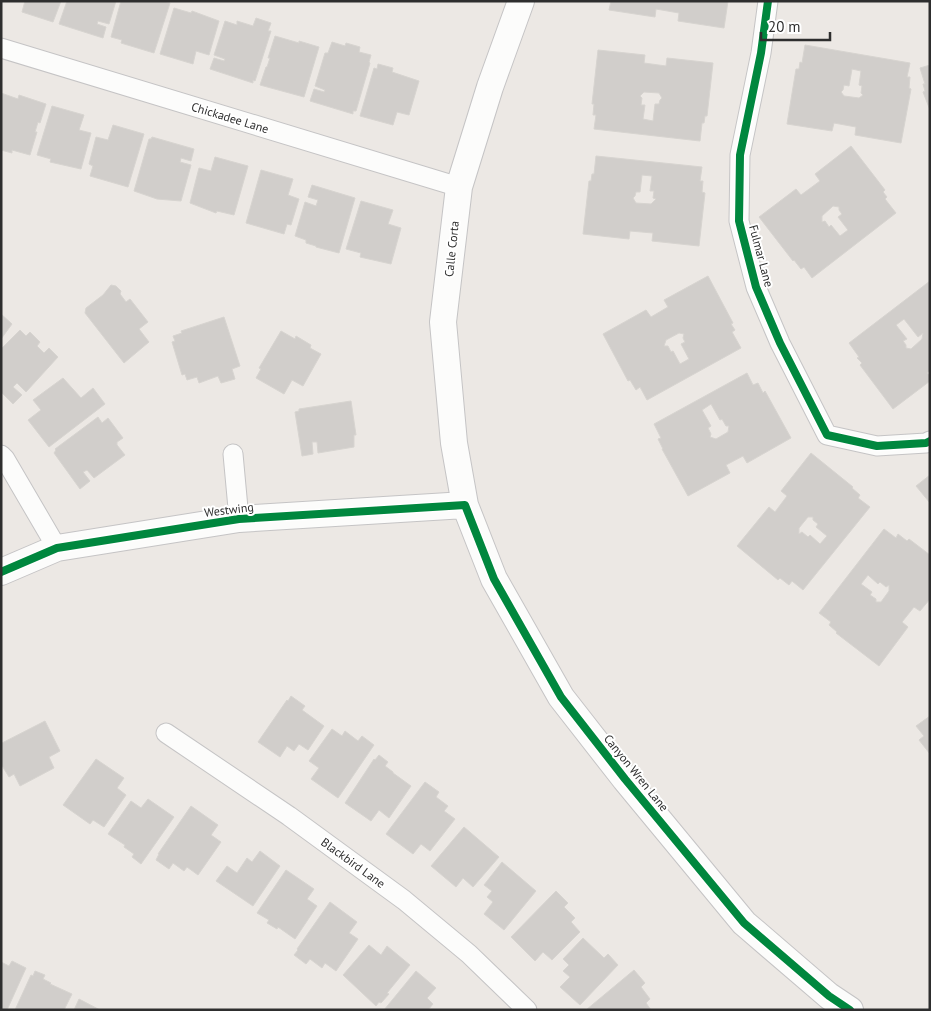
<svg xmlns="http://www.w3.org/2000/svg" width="931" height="1011" font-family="'PT Sans',sans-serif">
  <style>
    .building { fill: #d1cecb; stroke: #d7d4d0; fill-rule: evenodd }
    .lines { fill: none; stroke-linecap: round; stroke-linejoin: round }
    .street-casing { stroke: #c5c4c5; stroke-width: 21 }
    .secondary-casing { stroke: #c5c4c5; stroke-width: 28 }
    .street { stroke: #fcfcfb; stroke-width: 19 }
    .secondary { stroke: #fcfcfb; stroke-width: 26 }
    .cycleway-casing { stroke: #fff; stroke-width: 11 }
    .cycleway { stroke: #00873e; stroke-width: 8 }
    .labels { text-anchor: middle; stroke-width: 4; stroke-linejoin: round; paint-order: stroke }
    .street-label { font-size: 12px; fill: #2e2e2e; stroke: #fff }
  </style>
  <rect width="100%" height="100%" fill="#ece8e4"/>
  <path class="building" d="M25 1H61L53 22 22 12Z
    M67 1H116L109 24 98 21 97 24 106 27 103 38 59 24Z
    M121 1H164L170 3 154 53 121 43 122 40 111 37Z
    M611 1H728L724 28 678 21 679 13 656 9 655 17 609 10Z
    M174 8 191 13 192 11 219 21 209 55 196 51 193 64 160 54Z
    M256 18 271 23 268 31H271L255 81 253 80V83L210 69 214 58 224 61 225 59 214 55 225 21 237 25V21L253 26Z
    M275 36 299 43V41L319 47 304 97 260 85 266 67H267L270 58H268Z
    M332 42 345 46 346 43 360 47 359 52 371 55 369 62 370 63 356 111H353V114L310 101 314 89 324 92 325 90 315 86 325 53H328Z
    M805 45 910 63 907 77H910L909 88 911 89 901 143 855 135 856 127 834 123 832 131 787 124 796 69H799L800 62 802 63ZM852 69 861 71 859 85 862 86 861 93 863 95 859 98 844 96 841 92 843 90 844 85 849 86Z
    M598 50 645 55 644 63 666 66 667 58 713 63 707 116H705L704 123H702L700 141 594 129 596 115H593L594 104H592ZM644 92 659 93 662 98 660 100 659 104H655L653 121 643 119 645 105H641L642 98 640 96Z
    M378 64 393 68 392 72 419 81 409 115 397 112 393 125 360 116 374 68 377 69Z
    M930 65V110L923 92 925 91 923 84H925L920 68Z
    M1 93 18 99 19 95 46 104 40 123 38 122 35 132H37L30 155 12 150V153L1 150Z
    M52 106 84 115 79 130 91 133 81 169 50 162 51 159 37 155Z
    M113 125 144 134 128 187 90 176 93 166 89 164 96 137 108 140Z
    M152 137 194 149 191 161 181 158 180 162 191 165 181 201 157 199 134 191 149 139H151Z
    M851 146 885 190 883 192 887 197 885 199 896 213 812 278 804 267 801 269 794 260 793 261 759 217 796 189 801 195 820 181 815 174ZM833 206 839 207V210L842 214 838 217 848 230 840 236 831 225 829 227 825 221 822 222V216Z
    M596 156 702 167 700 181H703L702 192 705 193 699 246 652 241 653 233 630 231 629 239 583 234 589 181H591L592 174H594ZM642 175 652 176 650 191H654L653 198 656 199 651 204 636 203 633 198 635 196 636 192H640Z
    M215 157 248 166 234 215 217 211 216 213 190 203 199 168 211 171Z
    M261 170 293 179 288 195 299 199 291 225 287 224 284 234 246 223Z
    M312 185 355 198 339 253 316 247V246L306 243V240L295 236 305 202 316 206 318 200 308 197Z
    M361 201 393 210 388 224 401 228 391 264 360 257 361 253 346 249Z
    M708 276 733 323 731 324 735 330 732 332 741 348 647 400 640 387 636 390 630 380 628 381 603 334 646 310 651 317 668 307 664 300ZM679 333 684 334 683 338 685 342 681 344 689 359 680 364 673 351 671 352 668 346H664L666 340Z
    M930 281V370L927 373 930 376V381L893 409 860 365 862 363 857 358 859 357 849 343ZM904 319 918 337 923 333 922 339 911 349 906 348V345L903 341 907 339 896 325Z
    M111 285 116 286 121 291 120 294 126 302 130 299 148 322 139 329 149 342 124 363 85 313 86 308 103 295Z
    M1 314 12 324 1 339Z
    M224 317 240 366 232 369 235 379 221 383 218 376 199 383 197 377 187 380 185 374 182 375 172 342 175 341 173 336 182 333 181 331Z
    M20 330 26 336 30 332 40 342 37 346 44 353 49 348 58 357 26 392 17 383 13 387 22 395 13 404 1 392V349Z
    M281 331 295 339 296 336 311 345 310 348 321 354 303 386 292 380 284 394 256 378 261 369 259 368Z
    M747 373 753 385 758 383 763 393 765 391 791 438 747 463 743 456 726 465 730 473 688 496 662 449H663L658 439 661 438 654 424ZM711 404 720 420 722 419 726 426H729L728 432 716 439 710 437 711 434 708 428 711 426 702 410Z
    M63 378 81 398 93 388 105 404 49 447 28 420 41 410 33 400Z
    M351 401 356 435H354V447L318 453 317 442H312L313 454 302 456 295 412 299 411V409Z
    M98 417 102 423 108 418 123 438 117 442V445L125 455 94 478 87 470 83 472 90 481 80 489 54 453 56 450 55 449Z
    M811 453 853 487 852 488 860 495 858 498 870 507 803 590 792 581 789 585 780 578 778 580 737 546 769 507 775 512 787 496 781 491ZM808 517H813V520L818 524 816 527 827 536 820 544 810 535 808 537 802 532 799 534V528Z
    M930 475V503L916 486Z
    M884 529 896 538 898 534 907 541 909 539 930 555V599L920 611 914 607 902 622 908 627 879 666 836 633 837 632 829 625 831 622 819 613ZM868 575 878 584 880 582 886 587 889 585V591L881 602H876V599L870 595 872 592 861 584Z
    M291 696 305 706 302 710 324 726 308 750 299 744 294 751 287 746 280 757 258 742 287 700 288 701Z
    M930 716V754L919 740 924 736 916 726Z
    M45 721 60 751 49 757 54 768 20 786 14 774 9 777 1 764V741L2 743Z
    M332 729 342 736 345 731 358 741 362 736 374 745 338 798 311 779 319 768 309 761Z
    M379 755 388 762 385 766 393 772V773L411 786 389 818 379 810 371 821 345 803 374 759 375 760Z
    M96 759 124 778 117 788 126 795 104 827 93 820 90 824 63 805Z
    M425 782 439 792 436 797 448 806 444 811 455 819 430 851 421 844 413 854 386 834Z
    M148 799 174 817 141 864 132 857 134 854 124 847 125 845 108 834 131 801 141 808Z
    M191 806 218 825 211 835 221 842 198 875 187 867 184 871 173 863 169 869 156 860 159 854H158Z
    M464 827 499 857 473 887 463 878 456 887 431 866Z
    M260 851 280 866 253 906 216 881 227 866 237 873 247 858 252 862Z
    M502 862 536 891 504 930 484 914 493 902 487 897 492 891 484 885Z
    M286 870 314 889 307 899 317 906 295 939 278 927 277 929 267 923 269 920 257 913Z
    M556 891 568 903 564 907 575 918 571 922 580 932 552 960 543 952 535 961 511 937Z
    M330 902 357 922 349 933 358 939 336 971 325 963 322 968 310 959 306 964 294 955 298 950 297 949Z
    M583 938 604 958 608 954 618 965 580 1005 560 987 570 977 563 971 569 965 563 959Z
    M369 945 381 955 387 946 410 965 387 993 389 994 381 1003 379 1002 376 1006 343 975Z
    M12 961 26 968 7 1010H1V962L9 966Z
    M634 970 645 983 641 987 650 999 646 1003 651 1010H586Z
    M35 971 45 975 43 979 51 983 50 984 72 994 64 1010H15L31 975 33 976Z
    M416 971 436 988 427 998 433 1004 428 1010H384Z
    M79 999 100 1010H74Z"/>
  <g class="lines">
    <g class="street-casing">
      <path id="street" d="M768 1 761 53 740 155 739 221 756 287 780 343 827 435 877 446 926 443 930 441
        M1 48 459 187
        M233 454 239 519
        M1 455 5 459 57 548
        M166 733 289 816 404 900 469 954 527 1010"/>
    </g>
    <g class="secondary-casing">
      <path id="secondary" d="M521 1 490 87 459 187 443 322 454 443 465 505 494 579 561 697 625 779 744 923 829 996 850 1010
        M1 572 57 548 239 519 465 505"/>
    </g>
    <use href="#street" class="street"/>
    <use href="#secondary" class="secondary"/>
    <g class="cycleway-casing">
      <path id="cycleway" d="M768 1 761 53 740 155 739 221 756 287 780 343 827 435 877 446 926 443 930 441
        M1 572 57 548 239 519 465 505 494 579 561 697 625 779 744 923 829 996 850 1010"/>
    </g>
    <use href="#cycleway" class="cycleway"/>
  </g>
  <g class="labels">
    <g class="street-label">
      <text transform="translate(230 118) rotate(17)" y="4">Chickadee Lane</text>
      <text transform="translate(452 249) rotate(-84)" y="4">Calle Corta</text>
      <text transform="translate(761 256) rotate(75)" y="4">Fulmar Lane</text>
      <text transform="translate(229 510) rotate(-7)" y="4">Westwing</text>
      <text transform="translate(636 773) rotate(51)" y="4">Canyon Wren Lane</text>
      <text transform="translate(353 863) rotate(36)" y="4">Blackbird Lane</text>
    </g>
  </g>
  <rect width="931" height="1011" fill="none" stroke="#2e2e2e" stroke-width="5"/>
  <path d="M761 32v8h69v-8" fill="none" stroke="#2e2e2e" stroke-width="2.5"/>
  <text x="768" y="32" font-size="15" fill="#2e2e2e" stroke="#ffffff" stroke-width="4" paint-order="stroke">20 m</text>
</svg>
